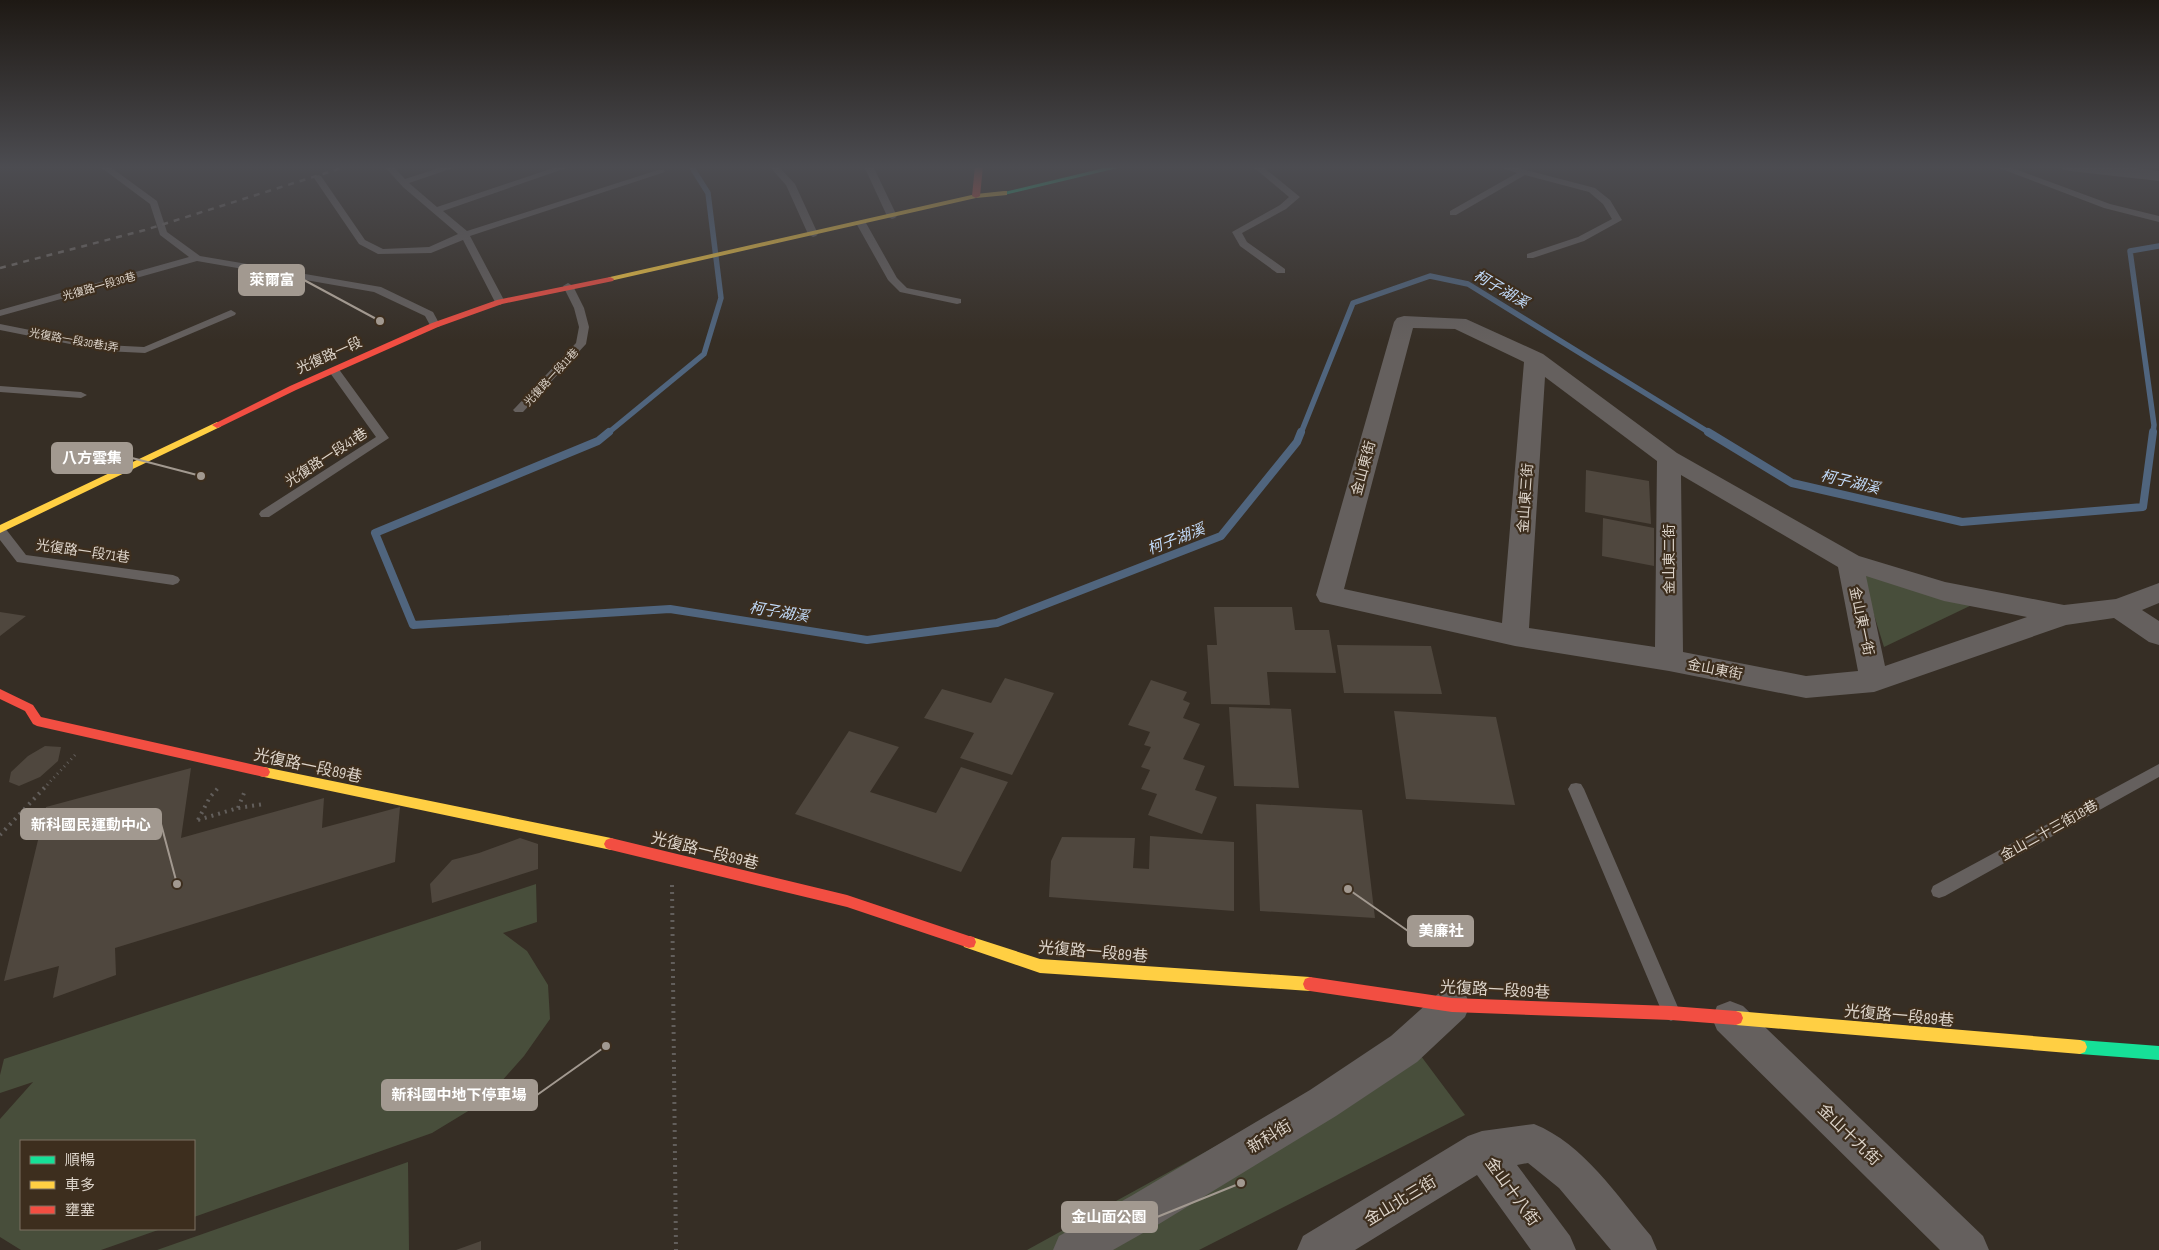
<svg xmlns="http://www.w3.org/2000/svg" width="2159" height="1250" font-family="'Sofia Sans Condensed','Noto Sans TC',sans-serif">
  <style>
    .green { fill: #484e3b }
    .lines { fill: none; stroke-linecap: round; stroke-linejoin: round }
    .stream-far1 { stroke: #50657e; stroke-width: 5.5 }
    .stream { stroke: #50657e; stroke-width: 8 }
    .building { fill: #4f473e }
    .path-far1 { stroke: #625e5b; stroke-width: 3; stroke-dasharray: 1 4; stroke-linecap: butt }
    .path { stroke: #625e5b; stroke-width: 4; stroke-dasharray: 2 5; stroke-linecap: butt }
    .lane { fill: #65605e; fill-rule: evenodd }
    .street { fill: #65605e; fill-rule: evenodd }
    .fast { fill: #16e098; fill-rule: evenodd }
    .slow { fill: #ffcf43; fill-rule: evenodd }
    .jam { fill: #f24e42; fill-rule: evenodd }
    .rail { stroke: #716b67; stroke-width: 2.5; stroke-dasharray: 6 6; stroke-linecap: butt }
    .labels { text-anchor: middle; stroke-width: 4.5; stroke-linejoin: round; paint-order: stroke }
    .far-street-label { font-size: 11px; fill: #dcd3c9; stroke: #3d2e1e }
    .street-label { font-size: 14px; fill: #dcd3c9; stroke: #3d2e1e }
    .water-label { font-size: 15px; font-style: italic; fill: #c2dbfa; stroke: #3d2e1e }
    .near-street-label { font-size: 16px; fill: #dcd3c9; stroke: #3d2e1e }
    .leader { fill: none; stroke: #a29990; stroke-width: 2 }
    .callout-dot { fill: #a29990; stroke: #3d2e1e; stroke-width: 2 }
    .callout { fill: #a29990; stroke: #a29990; stroke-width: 2 }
    .callout-label { font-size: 15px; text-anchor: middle; font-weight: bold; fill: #fff }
  </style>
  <rect width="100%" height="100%" fill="#362e25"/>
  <path class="green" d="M1860 570 1976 603 1884 647Z
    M536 884 537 922 503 933 527 951 548 985 550 1019 524 1056 483 1102 432 1133 194 1217V1141H21V1229H161L101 1250H21L0 1237V1119L33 1082 0 1093V1075L4 1059Z
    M1409 1040 1465 1115 1199 1250H1027Z
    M408 1162 409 1250H157Z"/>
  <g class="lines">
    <path class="stream-far1" d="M608 433 704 354 721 298 708 193 691 166
      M1301 433 1353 303 1430 276 1468 284 1710 433
      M2153 433 2154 425 2130 251 2159 246"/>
    <path class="stream" d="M609 432 598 441 375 533 413 625 670 609 867 640 997 623 1221 536 1297 442 1301 432
      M1708 432 1792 483 1962 522 2143 507 2153 432"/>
  </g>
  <path class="building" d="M1586 470 1649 481 1651 524 1585 512Z
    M1603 518 1654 528V566L1602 556Z
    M1214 607H1292L1295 630H1329L1336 673 1267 672 1270 705 1211 704 1207 645H1217Z
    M0 612 26 616 0 636Z
    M1337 645 1431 646 1442 694 1344 693Z
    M1005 678 1054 693 1012 775 960 758 974 733 924 718 942 689 991 703Z
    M1151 680 1187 692 1183 700 1190 703 1183 718 1200 724 1183 759 1205 766 1195 790 1217 797 1202 834 1148 815 1157 794 1141 789 1150 770 1141 767 1151 747 1144 745 1150 732 1128 725Z
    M1229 707 1291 709 1299 788 1234 786Z
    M1394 711 1496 717 1515 805 1406 799Z
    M849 731 899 747 870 792 936 813 961 767 1008 782 961 872 795 814Z
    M45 746 61 747 58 761 40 777 19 786 9 782 11 772 28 756Z
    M191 768 181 838 324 798 322 828 400 807 395 862 115 948 116 975 53 998 59 966 4 981 46 807Z
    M1256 804 1362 810 1375 918 1260 911Z
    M1150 836 1234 842V911L1049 897 1051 861 1062 837 1135 838 1133 868 1149 869Z
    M520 838 538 844V869L432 903 430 884 452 860 479 853Z
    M481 1241V1250H456Z"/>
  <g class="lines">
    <path class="path-far1" d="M47 785 76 754"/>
    <path class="path" d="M238 808 244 793
      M198 820 210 797 218 788
      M198 820 238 808 264 804
      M0 835 48 784
      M672 885 676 1250"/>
    <path class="lane" d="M99 166H109L157 201 167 232 200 256 381 287 433 312 440 325 439 327H431L425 316 374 292 197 261 0 316V310L189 257 160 235 150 204Z
      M384 166H393L405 179 445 166H459L409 183 437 207 559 166H572L443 211 467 231 658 170H664L665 172 470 236 505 302 500 305 495 302 463 240 431 253 378 254 359 244 314 178 318 175 321 176 365 240 383 249 429 247 458 234 403 187Z
      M769 166H778L795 184 818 234 816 236 813 237 808 234 786 185Z
      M864 166H873L897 216 895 218 892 219 887 216Z
      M1252 166H1262L1300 197 1286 209 1242 233 1247 242 1285 269V273H1277L1240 246 1232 232 1280 205 1289 197Z
      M1496 166H1511L1595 188 1610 200 1622 220 1584 241 1533 258H1527V254L1578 237 1612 219 1603 204 1589 192 1525 175 1456 215H1450V211L1517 173Z
      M1994 166H2007L2110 204 2159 216V222L2104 208Z
      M861 220 866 223 897 278 907 288 961 299V303L957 304 900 292 888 280 856 223Z
      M568 283 573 286 584 308 589 327 586 344 523 412H515L513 410 515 408 576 343 579 327 574 308 563 286Z
      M231 310 236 313 235 315 145 353 105 351 0 330V324L105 345 144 347Z
      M334 367 338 368 389 438 269 517H261L259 514 261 511 376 437 328 370Z
      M0 386 81 392 87 395 81 398 0 392Z
      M0 527 5 528 26 555 173 575 178 577 180 580 178 583 173 585 17 562 0 540Z
      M2159 764V777L1945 896 1939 898 1933 896 1931 891 1933 886Z
      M1576 783 1581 784 1584 789 1680 1012 1677 1018 1671 1021 1665 1018 1662 1012 1568 789 1571 784Z"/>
    <path class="street" d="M2061 166H2120L2159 171V181L2070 171 2064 170Z
      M1404 316 1466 319 1543 354 1677 453 1859 556 1945 582 2064 605 2116 599 2159 583V603L2142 610 2159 621V645L2149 642 2114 618 2066 625 1874 692 1806 698 1669 671 1515 646 1320 602 1316 595 1394 322 1397 318ZM1413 328 1455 329 1524 362 1502 623 1344 589ZM1545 377 1657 461 1655 647 1529 628ZM1681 475 1838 567 1858 671 1806 676 1683 652ZM1866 576 1944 601 2027 617 1885 666Z
      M1452 988 1465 993 1470 1005 1465 1017 1417 1062 1336 1116 1159 1224 1113 1250H1053L1059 1236 1131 1196 1310 1090 1391 1036 1439 993Z
      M1730 1001 1743 1006 1983 1236 1989 1250H1940L1717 1030 1712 1018 1717 1006Z
      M1534 1124C1584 1144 1617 1196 1651 1236L1657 1250H1611L1559 1188 1528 1163 1517 1165 1570 1236 1576 1250H1531L1477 1175 1355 1250H1297L1303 1236 1468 1136 1482 1131Z"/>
    <path class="fast" d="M1112 166H1126L1004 195 1000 193Z
      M2080 1040 2159 1046V1060L2080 1054 2075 1052 2073 1047 2075 1042Z"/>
    <path class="slow" d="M1004 191H1007V195L976 198 610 281 606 279 610 277 976 194Z
      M217 422 222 425 220 427 0 533V525Z
      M264 767 611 838 616 840 618 844 616 848 611 850 264 777 260 776 258 772 260 768Z
      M969 936 1040 959 1310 977 1315 979 1317 984 1315 989 1310 991 1040 973 964 947 962 942 964 937Z
      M1736 1011 2080 1040 2085 1042 2087 1047 2085 1052 2080 1054 1736 1025 1731 1023 1729 1018 1731 1013Z"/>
    <path class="jam" d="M975 166H983L980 196 976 198 972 196Z
      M610 277 614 279 613 281 502 304 438 327 296 390 220 427 217 428 212 425 290 386 432 323 497 300Z
      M0 689 33 705 41 717 264 767 268 768 270 772 268 776 264 777 37 726 33 724 25 711 0 699Z
      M611 838 847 895 969 936 974 937 976 942 974 947 969 948 847 907 611 850 606 848 604 844 606 840Z
      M1310 977 1452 998 1671 1006 1736 1011 1741 1013 1743 1018 1741 1023 1736 1025 1671 1020 1452 1012 1310 991 1305 989 1303 984 1305 979Z"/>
    <path class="rail" d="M0 268 145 230 348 166"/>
  </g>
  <linearGradient id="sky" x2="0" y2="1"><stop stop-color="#1e1914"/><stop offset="0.49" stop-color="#4c4c51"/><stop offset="1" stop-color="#4c4c51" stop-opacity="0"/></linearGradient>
  <rect width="2159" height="341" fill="url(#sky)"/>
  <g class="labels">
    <g class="far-street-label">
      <text transform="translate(99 286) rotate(-16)" y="4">光復路一段30巷</text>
      <text transform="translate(74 340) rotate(10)" y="4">光復路一段30巷1弄</text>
      <text transform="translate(551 377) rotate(-47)" y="4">光復路一段11巷</text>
    </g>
    <g class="street-label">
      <text transform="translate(329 355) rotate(-24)" y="5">光復路一段</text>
      <text transform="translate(326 457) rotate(-33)" y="5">光復路一段41巷</text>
      <text transform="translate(1363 468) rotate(-75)" y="5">金山東街</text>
      <text transform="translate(1525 498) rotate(-86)" y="5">金山東三街</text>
      <text transform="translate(83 551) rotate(8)" y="5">光復路一段71巷</text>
      <text transform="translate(1669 559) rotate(-90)" y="5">金山東二街</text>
      <text transform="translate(1862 621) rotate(78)" y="5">金山東一街</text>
      <text transform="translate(1715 669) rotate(11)" y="5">金山東街</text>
      <text transform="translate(2049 830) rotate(-29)" y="5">金山二十三街18巷</text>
    </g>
    <g class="water-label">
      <text transform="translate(1501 289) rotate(30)" y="5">柯子湖溪</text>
      <text transform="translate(1850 482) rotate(13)" y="5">柯子湖溪</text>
      <text transform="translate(1176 539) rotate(-21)" y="5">柯子湖溪</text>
      <text transform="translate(779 612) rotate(9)" y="5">柯子湖溪</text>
    </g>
    <g class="near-street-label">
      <text transform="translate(308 765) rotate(12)" y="6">光復路一段89巷</text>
      <text transform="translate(705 850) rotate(14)" y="6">光復路一段89巷</text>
      <text transform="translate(1093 951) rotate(5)" y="6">光復路一段89巷</text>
      <text transform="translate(1495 989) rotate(3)" y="6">光復路一段89巷</text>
      <text transform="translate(1899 1015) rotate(5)" y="6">光復路一段89巷</text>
      <text transform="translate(1850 1134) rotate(44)" y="6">金山十九街</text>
      <text transform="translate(1269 1136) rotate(-31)" y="6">新科街</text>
      <text transform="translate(1513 1191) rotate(54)" y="6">金山十八街</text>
      <text transform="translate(1400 1200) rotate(-31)" y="6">金山北三街</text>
    </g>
  </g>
  <path class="leader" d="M380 321L304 280M201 476L132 458M177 884L161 824M1348 889L1408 931M606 1046L537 1095M1241 1183L1157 1217"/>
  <g class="callout-dot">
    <circle cx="380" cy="321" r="5"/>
    <circle cx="201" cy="476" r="5"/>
    <circle cx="177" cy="884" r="5"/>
    <circle cx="1348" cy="889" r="5"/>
    <circle cx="606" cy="1046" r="5"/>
    <circle cx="1241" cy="1183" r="5"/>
  </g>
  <g class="callout">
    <rect x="239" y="265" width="65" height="30" rx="5"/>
    <rect x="52" y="443" width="80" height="30" rx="5"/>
    <rect x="21" y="809" width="140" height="30" rx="5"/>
    <rect x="1408" y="916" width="65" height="30" rx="5"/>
    <rect x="382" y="1080" width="155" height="30" rx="5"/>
    <rect x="1062" y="1202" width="95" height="30" rx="5"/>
  </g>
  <g class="callout-label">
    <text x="272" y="285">萊爾富</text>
    <text x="92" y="463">八方雲集</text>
    <text x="91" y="830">新科國民運動中心</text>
    <text x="1441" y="936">美廉社</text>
    <text x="459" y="1100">新科國中地下停車場</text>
    <text x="1109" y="1222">金山面公園</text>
  </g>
  <rect x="20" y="1140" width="175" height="90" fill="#3d2e1e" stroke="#7d7062"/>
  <rect x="30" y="1156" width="25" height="8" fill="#16e098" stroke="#7d7062"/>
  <text x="65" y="1165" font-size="15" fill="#dcd3c9">順暢</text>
  <rect x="30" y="1181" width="25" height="8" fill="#ffcf43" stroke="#7d7062"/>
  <text x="65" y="1190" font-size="15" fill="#dcd3c9">車多</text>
  <rect x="30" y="1206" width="25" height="8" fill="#f24e42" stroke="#7d7062"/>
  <text x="65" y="1215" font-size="15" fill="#dcd3c9">壅塞</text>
</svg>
